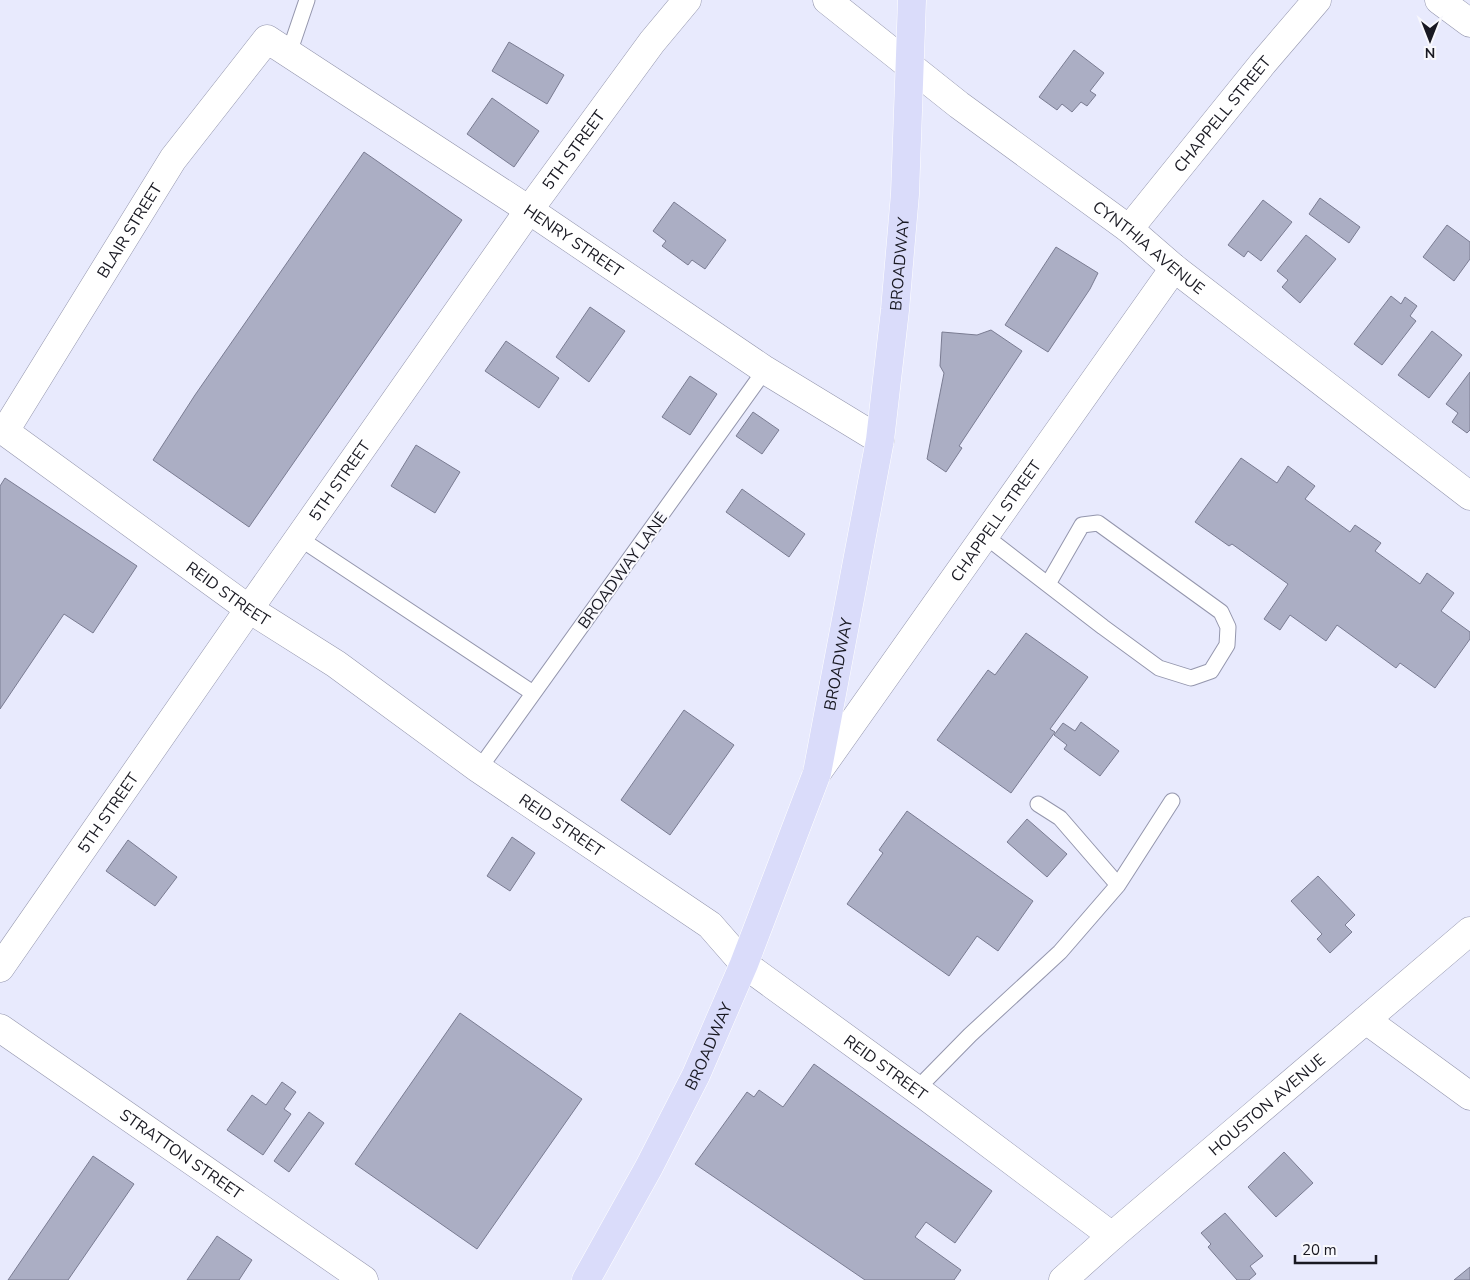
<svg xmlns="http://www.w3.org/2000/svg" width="1470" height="1280" font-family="'Nunito Sans',sans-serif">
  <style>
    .building { fill: #abaec4; stroke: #7a7c92 }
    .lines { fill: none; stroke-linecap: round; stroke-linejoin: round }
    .service-casing { stroke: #9496ad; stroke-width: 17 }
    .minor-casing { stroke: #9496ad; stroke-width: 29 }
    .tertiary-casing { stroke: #9496ad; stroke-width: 29 }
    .primary-casing { stroke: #fff; stroke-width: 29 }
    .service { stroke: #fff; stroke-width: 15 }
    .minor { stroke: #fff; stroke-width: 28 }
    .tertiary { stroke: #fff; stroke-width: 28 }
    .primary { stroke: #dadcfa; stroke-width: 28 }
    .labels { text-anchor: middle; stroke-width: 4; stroke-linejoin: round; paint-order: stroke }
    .street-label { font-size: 16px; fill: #191922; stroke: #f8f8fd }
  </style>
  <rect width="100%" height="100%" fill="#e8eafd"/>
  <path class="building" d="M509 42 564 75 547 104 492 71Z
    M1074 50 1104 73 1090 91 1096 95 1087 106 1081 102 1072 112 1062 104 1057 110 1039 97Z
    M492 98 539 131 514 167 467 134Z
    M364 152 462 220 249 527 153 460 195 395Z
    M1320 198 1360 227 1349 243 1309 214Z
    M1263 200 1292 222 1261 261 1248 251 1244 257 1228 245Z
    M674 202 726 240 705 269 692 260 688 265 662 246 666 241 653 231Z
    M1447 225 1470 242V259L1454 281 1423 257Z
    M1306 235 1336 259 1300 303 1282 287 1288 280 1277 271Z
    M1056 247 1098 273 1090 289 1048 352 1005 325Z
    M1391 296 1401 304 1405 297 1417 306 1410 316 1416 321 1382 365 1354 344Z
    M590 307 625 331 589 382 556 357Z
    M991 330 1022 351 959 446 962 448 946 472 927 459 944 373 940 366 942 332 977 335Z
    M1432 331 1462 355 1429 398 1398 375Z
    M506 341 559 378 539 408 485 371Z
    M1470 372V430L1467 433 1452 422 1458 413 1446 404Z
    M690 376 717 394 690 435 662 417Z
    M753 412 779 430 762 454 736 436Z
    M416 445 460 472 435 513 391 486Z
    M1241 458 1277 483 1288 466 1315 486 1305 499 1350 532 1355 525 1381 543 1375 551 1420 584 1427 573 1454 593 1441 611 1470 632V639L1435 688 1400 663 1396 668 1337 625 1326 641 1290 615 1280 630 1264 619 1288 584 1232 544 1229 546 1195 522Z
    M5 478 137 566 93 633 64 614 0 709V486Z
    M742 489 805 534 789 557 726 512Z
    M1026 633 1088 677 1050 729 1055 732 1011 793 937 740 988 670 995 675Z
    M684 710 734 745 670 835 621 800Z
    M1081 722 1119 751 1100 776 1064 749 1067 745 1054 735 1063 723 1075 731Z
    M907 811 1033 901 998 951 977 936 949 976 847 904 883 853 879 850Z
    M1027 819 1067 854 1047 877 1007 842Z
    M512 837 535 853 510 891 487 876Z
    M128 840 177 877 155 906 106 871Z
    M1318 876 1355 915 1345 925 1352 932 1330 953 1317 939 1322 934 1291 901Z
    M460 1013 582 1099 477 1249 355 1164Z
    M814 1064 992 1191 955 1243 926 1222 915 1237 961 1270 954 1280H865L695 1164 747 1092 754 1097 759 1090 783 1107Z
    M282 1082 296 1092 284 1109 291 1114 263 1155 227 1130 252 1095 266 1105Z
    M309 1112 324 1123 289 1172 274 1161Z
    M1284 1152 1313 1183 1276 1217 1248 1187Z
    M93 1156 134 1184 68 1280H8Z
    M1225 1213 1263 1256 1250 1266 1256 1274 1249 1280H1237L1208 1247 1211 1244 1201 1233Z
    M217 1236 252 1260 239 1280H187Z
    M1470 1267V1280H1454Z"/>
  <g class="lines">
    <g class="service-casing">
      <path id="service" d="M289 53 307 0
        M985 536 1103 627 1159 668 1191 678 1211 671 1227 645 1228 627 1221 612 1098 523 1082 525 1048 584
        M299 538 533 693
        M479 769 765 370
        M1038 804 1060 818 1118 885
        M916 1090 970 1035 1060 952 1118 885 1172 801"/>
    </g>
    <g class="minor-casing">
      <g id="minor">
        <path id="s1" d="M827 0 959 105 1129 229 1174 268 1470 496"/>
        <path d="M1439 0 1470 23"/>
        <path id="s2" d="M1129 229 1263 63 1317 0"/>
        <path id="s3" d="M0 428 249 609 336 664 479 769 710 925 744 964 927 1097 1112 1236"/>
        <path id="s4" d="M5 431 173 159 267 39 529 210 765 370 880 440"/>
        <path id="s5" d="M817 773 1174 268"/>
        <path id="s6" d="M0 968 249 609 529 210 652 42 687 0"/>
        <path d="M1366 1020 1470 1096"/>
        <path id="s7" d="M0 1028 364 1280"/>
      </g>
    </g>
    <g class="tertiary-casing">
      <g id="tertiary">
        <path id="s8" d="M1063 1280 1112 1236 1470 931"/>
      </g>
    </g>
    <g class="primary-casing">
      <g id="primary">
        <path id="s9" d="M586 1280 649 1167 696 1075 744 964 817 773 880 440 895 310 905 194 912 0"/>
      </g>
    </g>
    <use href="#service" class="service"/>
    <use href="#minor" class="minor"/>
    <use href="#tertiary" class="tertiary"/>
    <use href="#primary" class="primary"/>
  </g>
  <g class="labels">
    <g class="street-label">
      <text dy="6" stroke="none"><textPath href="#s2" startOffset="148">CHAPPELL STREET</textPath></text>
      <text dy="6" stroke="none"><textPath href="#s6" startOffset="999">5TH STREET</textPath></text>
      <text dy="6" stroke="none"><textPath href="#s4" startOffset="236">BLAIR STREET</textPath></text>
      <text dy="6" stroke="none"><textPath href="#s4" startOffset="839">HENRY STREET</textPath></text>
      <text dy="6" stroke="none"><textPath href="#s1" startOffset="406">CYNTHIA AVENUE</textPath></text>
      <text dy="6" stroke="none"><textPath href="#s9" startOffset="1074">BROADWAY</textPath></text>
      <text dy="6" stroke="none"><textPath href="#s6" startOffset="594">5TH STREET</textPath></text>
      <text dy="6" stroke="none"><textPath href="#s5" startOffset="309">CHAPPELL STREET</textPath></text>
      <text transform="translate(622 570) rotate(-54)" y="6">BROADWAY LANE</text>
      <text dy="6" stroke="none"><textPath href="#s3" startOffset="282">REID STREET</textPath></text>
      <text dy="6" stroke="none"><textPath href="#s9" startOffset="669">BROADWAY</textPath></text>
      <text dy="6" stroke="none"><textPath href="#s6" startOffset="189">5TH STREET</textPath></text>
      <text dy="6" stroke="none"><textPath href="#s3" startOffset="688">REID STREET</textPath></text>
      <text dy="6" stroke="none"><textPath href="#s9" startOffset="264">BROADWAY</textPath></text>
      <text dy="6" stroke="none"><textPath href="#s3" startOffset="1094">REID STREET</textPath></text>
      <text dy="6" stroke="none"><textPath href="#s8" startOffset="269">HOUSTON AVENUE</textPath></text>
      <text dy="6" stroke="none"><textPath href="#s7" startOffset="221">STRATTON STREET</textPath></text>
    </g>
  </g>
  <g transform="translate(1430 40) rotate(180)" stroke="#f8f8fd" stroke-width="4" paint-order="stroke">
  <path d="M0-4L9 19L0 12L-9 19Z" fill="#191922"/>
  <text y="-8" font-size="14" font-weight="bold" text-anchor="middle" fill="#191922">N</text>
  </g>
  <path d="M1295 1255v8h81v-8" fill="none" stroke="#191922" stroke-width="2.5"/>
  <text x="1302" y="1255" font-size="15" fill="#191922" stroke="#f8f8fd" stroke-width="4" paint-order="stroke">20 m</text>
</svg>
